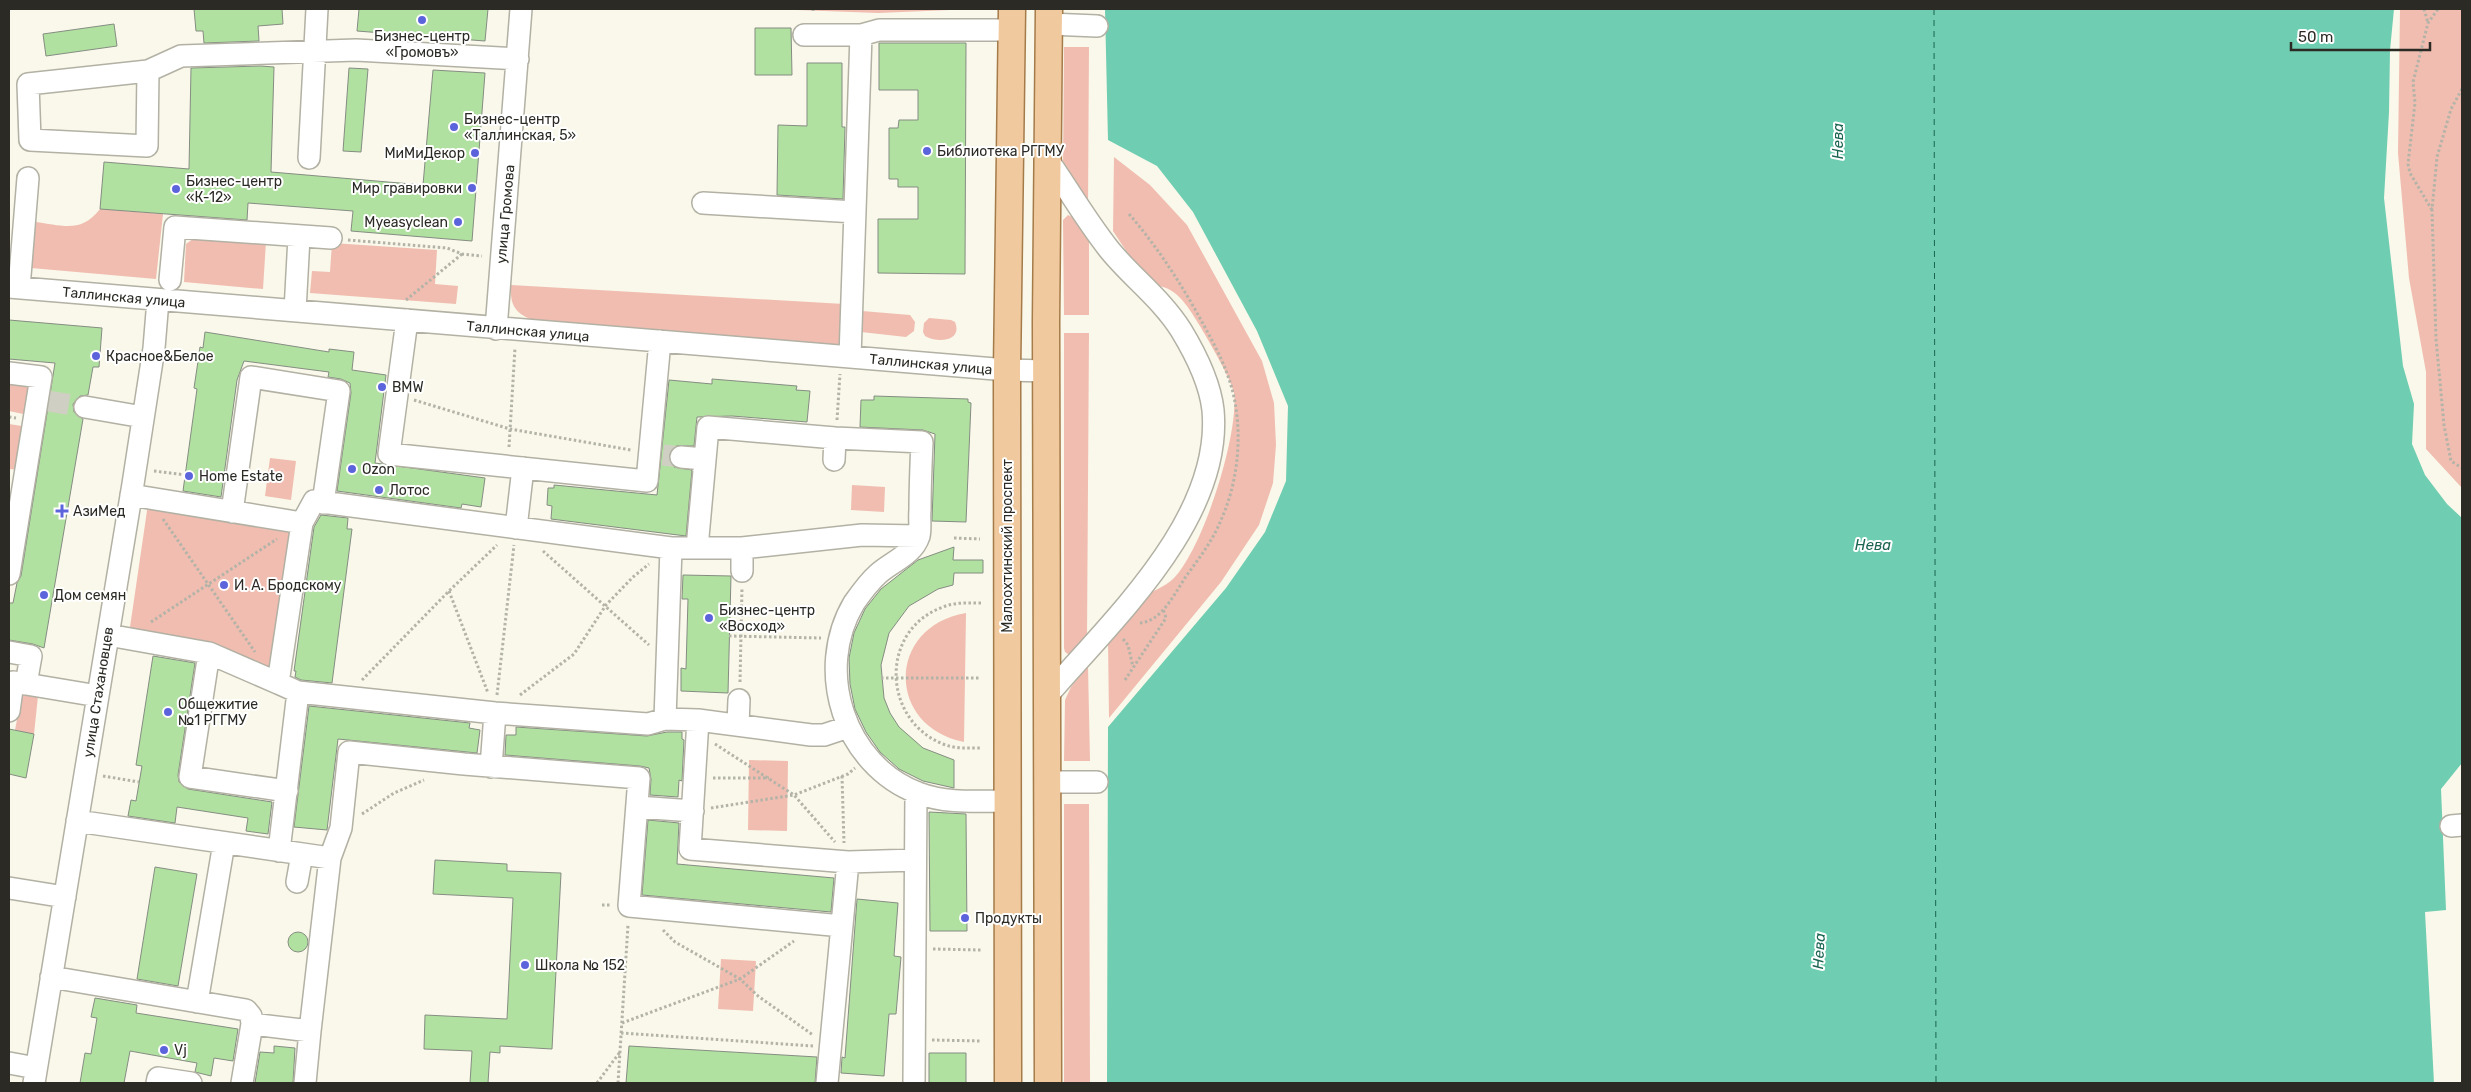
<svg xmlns="http://www.w3.org/2000/svg" width="2471" height="1092" font-family="Rubik,sans-serif">
  <style>
    .green { fill: #f0bdb0 }
    .water { fill: #6fcdb1 }
    .lines { fill: none; stroke-linecap: round; stroke-linejoin: round }
    .ferry { stroke: #1b6552; stroke-width: 1; stroke-dasharray: 6 5; stroke-linecap: butt }
    .building { fill: #b1e1a0; stroke: #858d82 }
    .minor-tunnel { stroke: #d0cfc3; stroke-width: 21; stroke-dasharray: 21 11; stroke-linecap: butt }
    .minor-casing { stroke: #b2b1a4; stroke-width: 24 }
    .major-casing { stroke: #a57b4a; stroke-width: 29 }
    .path { stroke: #b4b3a8; stroke-width: 3; stroke-dasharray: 2.5 2.5; stroke-linecap: butt }
    .minor { stroke: #fff; stroke-width: 21 }
    .major { stroke: #f0ca9e; stroke-width: 26 }
    .poi-dot { fill: #5c64dc; stroke: #fff; stroke-width: 2 }
    .labels { text-anchor: middle; stroke-width: 4; stroke-linejoin: round; paint-order: stroke }
    .poi-label { font-size: 14px; fill: #2b2a25; stroke: #fff; text-anchor: start }
    .street-label { font-size: 14px; fill: #2b2a25; stroke: #fff }
    .water-label { font-size: 15px; font-style: italic; fill: #1b6552; stroke: #fff }
  </style>
  <rect width="100%" height="100%" fill="#f9f8ea"/>
  <path class="green" d="M770 9H974L878 13Z
    M2400 9H2462V488L2426 449V372L2409 278 2398 153Z
    M1064 47H1089L1088 209 1063 171Z
    M1114 157 1150 185 1187 225 1262 361 1274 403 1276 445 1273 483 1259 525 1221 582 1109 718 1108 638C1118 626 1127 610 1139 600 1150 591 1164 588 1174 578 1203 548 1239 435 1234 393 1231 378 1208 340 1200 326 1189 308 1174 281 1150 287L1113 231Z
    M100 209 163 214 156 279 31 268 35 222C62 225 81 234 100 209Z
    M1068 215 1072 217 1089 241V315H1064L1063 220Z
    M200 234 266 241 263 289 184 282 186 244Z
    M332 243 437 250 435 284 458 286 456 304 310 293 312 271 330 272Z
    M511 285 844 304 840 345 530 319C513 312 510 302 511 285Z
    M862 311 910 315 915 322 914 331 906 337 861 332 859 313Z
    M929 318 951 320 955 322C963 342 937 343 925 336L923 332 924 323Z
    M1064 333H1089L1087 637 1071 656 1065 652 1064 648Z
    M9 381 32 385 28 415 9 411Z
    M9 424 28 427 21 470 9 469Z
    M270 458 296 461 291 500 265 496Z
    M852 485 885 487 884 512 851 510Z
    M148 504 297 529 275 677 129 634Z
    M966 613 964 742C885 726 887 626 966 613Z
    M1088 666 1090 761H1064L1065 700 1071 687Z
    M22 694 38 696 34 734 15 730Z
    M749 760 788 761 787 831 748 830Z
    M1064 804H1089L1090 1083H1064Z
    M721 959 756 961 753 1011 718 1009Z"/>
  <path class="water" d="M1105 9H2394L2390 50 2389 112 2384 198 2403 366 2414 404 2412 444 2425 475 2447 504 2462 518V763L2441 789 2446 910 2425 912 2434 1083H1107L1108 727 1226 588 1265 532 1286 481 1288 406 1257 331 1193 212 1157 166 1108 140Z"/>
  <g class="lines">
    <path class="ferry" d="M1934 9 1936 1083"/>
  </g>
  <path class="building" d="M194 9H282L283 24 258 26 259 41 204 43 203 31H196Z
    M359 9H488L485 41 357 31Z
    M114 24 117 46 46 56 43 34Z
    M755 28H791L792 75H755Z
    M879 43H966L965 274 878 273V219H918V187H898V179H889V128H898L899 120H918V90H879Z
    M807 63H842V127H845L843 199 777 195 778 125 807 126Z
    M261 66 274 67 271 172 423 185 433 70 485 73 472 241 351 231 353 211 248 203 247 220 100 209 104 162 189 169 191 68Z
    M349 68 368 69 361 152 343 151Z
    M9 320 102 328 99 367H93L88 395 80 396 73 404 74 412 83 419 44 648 33 644 9 640V603H13L17 583 21 576 55 363 9 359Z
    M205 332 329 352V349L354 352 352 370 386 375 375 463 485 478 481 507 462 504 461 508 337 491 351 393 350 383 341 379 328 377 329 372 244 361 237 380 221 497 183 491 197 389 194 388 197 368 200 347 203 348Z
    M712 379 797 386 796 390 810 391 807 422 732 416 697 417 694 446H676L669 455 670 462 674 467 692 470 686 536 551 519 552 506 547 505 548 488H554V485L657 495 669 380 712 384Z
    M874 396 968 399V402L971 403 966 522 932 521 935 434 923 430 860 427 861 400H874Z
    M321 515 348 518 347 529H352L332 683 301 680 295 677 296 671H294L314 527Z
    M954 547 953 560H983V573H954L953 585 938 589 909 606 889 633 881 665 884 698 890 713 899 727 923 748 954 760V788L923 781 899 769 880 752 866 732 855 709 850 684 849 658 854 633 865 609 881 589 918 560Z
    M683 575 731 576 728 693 681 691V668L686 669 688 599H682Z
    M153 656 195 663 178 775 179 782 188 789 272 802 268 834 246 831 248 818 177 807 175 823 128 816 131 800 136 801 142 766 136 765Z
    M309 706 470 723 469 728 480 730 477 753 338 739 327 830 294 827Z
    M516 727 647 736 667 732H682V739L684 740 682 781 679 780 678 797 650 795 651 779 649 768 640 766 505 755 506 735H516Z
    M9 729 34 734 26 778 9 774Z
    M929 812 966 814 967 931H930Z
    M648 820 679 823 677 864 834 878 831 912 642 895Z
    M435 860 507 864V871L561 873 552 1049 500 1046V1053L490 1052 488 1083H470L472 1051 424 1049 425 1015 507 1019 513 898 433 894Z
    M155 867 197 874 178 986 137 979Z
    M857 899 898 903 894 956 901 957 896 1014H889L884 1076 841 1073 842 1057 845 1058Z
    M288 942a10 10 0 1 1 20 0a10 10 0 1 1-20 0Z
    M95 998 137 1005 136 1013 238 1029 233 1061 214 1058 211 1076 195 1072 197 1063 130 1051 124 1083H80L85 1053 91 1054 97 1018 91 1017Z
    M274 1046 295 1048 293 1083H255L260 1052 274 1053Z
    M629 1046 817 1057 815 1083H626Z
    M929 1053H966V1083H929Z"/>
  <g class="lines">
    <path class="minor-tunnel" d="M48 401 85 407
      M663 455 681 457"/>
    <g class="minor-casing">
      <path id="minor" d="M1049 24 1097 26
        M804 35H861
        M148 71 147 146 30 140 28 84 148 71 181 56 356 50 518 59
        M309 158 317 9
        M703 203 855 212
        M170 280 175 227 331 238
        M9 287 1007 370 1047 371
        M19 288 28 178
        M295 311 299 237
        M407 320 389 454 647 481 660 341
        M496 329 521 9
        M850 357 861 35 879 30H1012
        M9 373 41 377 9 574
        M85 407 143 417
        M681 457 704 459
        M834 460 835 438
        M131 495 302 523
        M232 512 251 377 339 391 323 503
        M516 528 523 468
        M697 548 708 427 835 438 922 442C921 464 920 487 920 510 919 518 921 529 919 536 913 555 891 562 878 574 869 582 861 593 854 603 814 670 844 765 918 793 947 804 977 801 1007 801
        M742 571V548
        M108 635 209 653 278 683
        M9 652 31 656 26 684 13 682 9 711
        M209 653 190 777 287 791
        M26 684 98 696
        M1047 696C1112 620 1223 519 1213 410 1210 383 1195 353 1181 330 1161 298 1130 276 1108 248 1086 220 1068 189 1048 160
        M665 719 671 548
        M698 720 690 849 848 862 915 860
        M738 725 739 700
        M848 727 824 735H811L698 720 665 719 648 724 495 713 298 692 278 683 302 523 314 501 671 548H742L862 535 919 536
        M491 767 495 713
        M1048 782H1097
        M637 807 693 811
        M77 821 330 858
        M2451 826 2462 825
        M279 851 298 692
        M297 882 302 854
        M9 888 65 897
        M51 977 246 1010 251 1016 252 1024 242 1083
        M197 1002 224 843
        M252 1024 310 1031 305 1083
        M310 1031 330 858 341 828 349 752 464 764 639 778 629 906 842 926
        M9 1063 36 1068
        M34 1083 133 484 154 348 158 300
        M157 1083 158 1078 191 1083
        M827 1083 848 862
        M914 1083 916 792"/>
    </g>
    <g class="major-casing">
      <path id="major" d="M1008 1083 1007 370 1012 9
        M1048 1083 1046 322 1049 9"/>
    </g>
    <path class="path" d="M2424 9 2428 23
      M813 11V9
      M2462 89 2451 109 2437 157 2432 210 2436 339 2444 425 2451 461 2462 468
      M2432 210 2410 173 2408 164 2415 103 2413 82 2428 23 2438 9
      M1129 214C1155 244 1176 276 1196 311 1208 333 1221 355 1229 379 1244 423 1240 478 1221 520 1213 540 1200 557 1187 575 1175 592 1162 623 1138 623
      M348 240 447 248 462 254 482 256
      M406 300 462 254
      M414 400 510 429 631 450
      M9 417 16 418
      M837 420 840 374
      M509 447 515 348
      M154 471 186 475
      M163 519 255 652
      M954 538 980 539
      M543 551 649 645
      M449 591 488 693
      M981 603C968 603 955 602 943 607 879 630 882 720 943 744 955 749 968 748 981 748
      M151 622 277 539
      M729 636 821 638
      M1123 639 1128 645 1133 667
      M881 678H981
      M362 680 449 591 497 545
      M1125 680 1166 618 1163 609
      M740 682 742 588
      M497 695 514 545
      M520 695 574 654 606 605 633 577 649 564
      M715 744 794 795 835 842
      M103 776 139 782
      M842 776 844 843
      M713 778H769
      M711 808 794 795 848 774 855 768
      M362 814 394 793 424 780
      M602 905H612
      M663 930 675 942 740 979 758 996 813 1035
      M933 949 981 950
      M622 1023 740 979 794 941
      M621 1033 813 1046
      M932 1040 981 1041
      M597 1083 620 1052
      M618 1083 628 925"/>
    <use href="#minor" class="minor"/>
    <use href="#major" class="major"/>
  </g>
  <g class="poi-dot">
    <circle cx="422" cy="20" r="5"/>
    <circle cx="454" cy="127" r="5"/>
    <circle cx="927" cy="151" r="5"/>
    <circle cx="475" cy="153" r="5"/>
    <circle cx="472" cy="188" r="5"/>
    <circle cx="176" cy="189" r="5"/>
    <circle cx="458" cy="222" r="5"/>
    <circle cx="96" cy="356" r="5"/>
    <circle cx="382" cy="387" r="5"/>
    <circle cx="352" cy="469" r="5"/>
    <circle cx="189" cy="476" r="5"/>
    <circle cx="379" cy="490" r="5"/>
    <path d="M59.5 503.5h5v5h5v5h-5v5h-5v-5h-5v-5h5z"/>
    <circle cx="224" cy="585" r="5"/>
    <circle cx="44" cy="595" r="5"/>
    <circle cx="709" cy="618" r="5"/>
    <circle cx="168" cy="712" r="5"/>
    <circle cx="965" cy="918" r="5"/>
    <circle cx="525" cy="965" r="5"/>
    <circle cx="164" cy="1050" r="5"/>
  </g>
  <g class="labels">
    <g class="poi-label">
      <text x="422" y="41" text-anchor="middle">Бизнес-центр<tspan x="422" dy="16">«Громовъ»</tspan></text>
      <text x="464" y="124">Бизнес-центр<tspan x="464" dy="16">«Таллинская, 5»</tspan></text>
      <text x="937" y="156">Библиотека РГГМУ</text>
      <text x="465" y="158" text-anchor="end">МиМиДекор</text>
      <text x="186" y="186">Бизнес-центр<tspan x="186" dy="16">«К-12»</tspan></text>
      <text x="462" y="193" text-anchor="end">Мир гравировки</text>
      <text x="448" y="227" text-anchor="end">Myeasyclean</text>
      <text x="106" y="361">Красное&amp;Белое</text>
      <text x="392" y="392">BMW</text>
      <text x="362" y="474">Ozon</text>
      <text x="199" y="481">Home Estate</text>
      <text x="389" y="495">Лотос</text>
      <text x="73" y="516">АзиМед</text>
      <text x="234" y="590">И. А. Бродскому</text>
      <text x="54" y="600">Дом семян</text>
      <text x="719" y="615">Бизнес-центр<tspan x="719" dy="16">«Восход»</tspan></text>
      <text x="178" y="709">Общежитие<tspan x="178" dy="16">№1 РГГМУ</tspan></text>
      <text x="975" y="923">Продукты</text>
      <text x="535" y="970">Школа № 152</text>
      <text x="174" y="1055">Vj</text>
    </g>
    <g class="street-label">
      <text transform="translate(505 214) rotate(-85)" y="5">улица Громова</text>
      <text transform="translate(124 297) rotate(5)" y="5">Таллинская улица</text>
      <text transform="translate(528 331) rotate(5)" y="5">Таллинская улица</text>
      <text transform="translate(931 364) rotate(5)" y="5">Таллинская улица</text>
      <text transform="translate(1007 546) rotate(-90)" y="5">Малоохтинский проспект</text>
      <text transform="translate(98 692) rotate(-81)" y="5">улица Стахановцев</text>
    </g>
    <g class="water-label">
      <text transform="translate(1838 141) rotate(-90)" y="5">Нева</text>
      <text x="1873" y="550">Нева</text>
      <text transform="translate(1819 951) rotate(-87)" y="5">Нева</text>
    </g>
  </g>
  <rect width="2471" height="1092" fill="none" stroke="#2b2a25" stroke-width="20"/>
  <path d="M2291 42v8h139v-8" fill="none" stroke="#2b2a25" stroke-width="2.5"/>
  <text x="2298" y="42" font-size="15" fill="#2b2a25" stroke="#ffffff" stroke-width="4" paint-order="stroke">50 m</text>
</svg>
